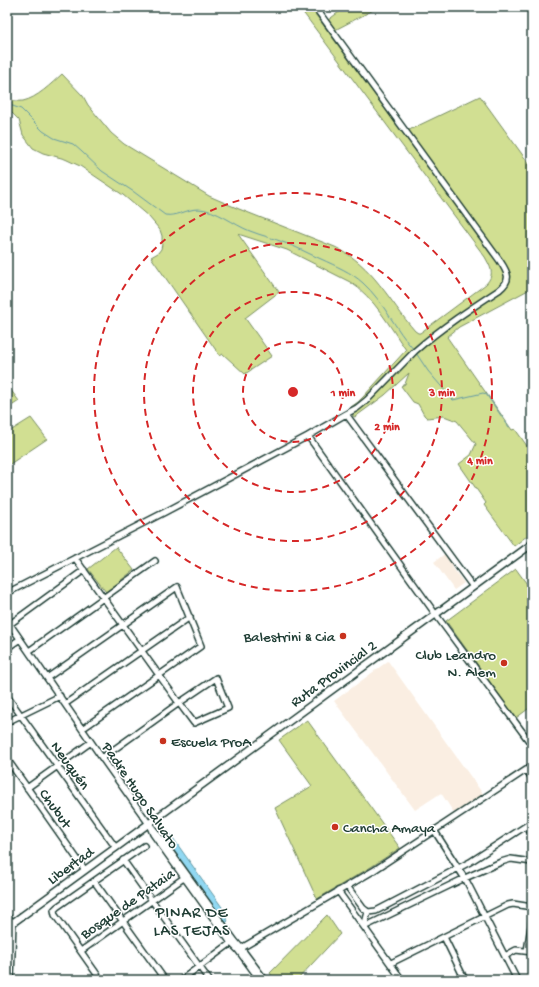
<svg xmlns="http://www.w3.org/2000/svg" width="539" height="987" font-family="'Gochi Hand',sans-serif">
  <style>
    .built { fill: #faeee2 }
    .green { fill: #d1df92; stroke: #788e63 }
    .water { fill: #91d8f2; stroke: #639aa6 }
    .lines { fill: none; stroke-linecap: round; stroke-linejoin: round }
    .stream { stroke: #639aa6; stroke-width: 1 }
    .minor-casing { stroke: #1f3d34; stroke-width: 8 }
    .major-casing { stroke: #1f3d34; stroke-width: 9 }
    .minor { stroke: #fff; stroke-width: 5 }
    .major { stroke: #fff; stroke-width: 6 }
    .ring { fill: none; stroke: #d62828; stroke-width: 2; stroke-dasharray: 7 5 }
    .poi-dot { fill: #c8321e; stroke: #fff; stroke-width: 1.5 }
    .labels { text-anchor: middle; stroke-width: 3; stroke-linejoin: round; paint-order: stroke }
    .poi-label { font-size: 15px; fill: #1f3d34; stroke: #fff; text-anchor: end }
    .street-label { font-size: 15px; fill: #1f3d34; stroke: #fff }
    .neighbourhood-label { font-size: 16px; letter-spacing: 1px; fill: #1f3d34; stroke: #fff }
    .centre { fill: #d62828; stroke: #fff; stroke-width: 2 }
    .ring-label { font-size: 12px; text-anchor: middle; font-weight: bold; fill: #d62828; stroke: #fff; stroke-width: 3; stroke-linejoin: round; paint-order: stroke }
  </style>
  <rect width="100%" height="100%" fill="#fff"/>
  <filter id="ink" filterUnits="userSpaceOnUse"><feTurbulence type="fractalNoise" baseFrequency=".025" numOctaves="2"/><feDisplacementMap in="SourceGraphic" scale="8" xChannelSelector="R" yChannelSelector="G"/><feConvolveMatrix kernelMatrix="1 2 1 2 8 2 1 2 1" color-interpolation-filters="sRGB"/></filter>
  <g filter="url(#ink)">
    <path class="built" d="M446 553 454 565 452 567 464 583 454 590 434 562Z
      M388 661 483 794 454 813 441 793 415 810 334 701Z"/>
    <path class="green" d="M299 7H310L502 268C506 278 506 279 500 287L450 320 366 399 345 414 344 412 358 402 363 397 406 350C390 327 374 297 350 282L287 250 238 234 279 292 245 318 272 356 245 374 223 354 220 356 151 257 158 253 161 249 162 244V236L160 230 149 217 123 195 80 166 65 159 43 153 33 148 23 135 19 120 12 113 7 111V99C12 100 17 102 23 101 37 98 51 84 62 74L83 96 88 105 111 133 124 144 196 188 209 196 239 209 335 247C373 265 389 301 415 331L418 333H420L486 284C495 274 491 268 485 257Z
      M346 7H379L335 30 328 20Z
      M480 96 532 168V288L459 327 447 337 512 430 515 429 532 453V532L514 546 484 505 486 503 459 464 471 455 476 444 457 421 444 416 427 418 424 415 418 404 413 402 401 386 405 384 409 373 385 395 355 417 353 416 352 414 418 351 457 320 503 291 509 283 510 278 407 131Z
      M7 385 19 401 7 409Z
      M31 418 47 439 7 466V433Z
      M116 547 134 570 106 592 88 569Z
      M516 569 532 591V706L516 718 446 621Z
      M307 720 400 848 371 867 317 899 275 808 312 786 279 740Z
      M327 915 340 934 297 980H275L270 973Z"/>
    <path class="water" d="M162 828 166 832 168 831 170 834 224 910 225 916 228 921 226 923 163 835 161 832 160 829Z"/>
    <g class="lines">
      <path class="stream" d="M7 104 21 109 43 131 54 138 73 144 82 152 102 171 134 192 165 215C177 217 187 209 198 209 216 209 234 225 250 231 262 236 274 238 285 243 297 247 309 254 321 259 336 266 351 272 363 283 384 302 395 329 414 350
        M416 353 428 371 453 400 483 393 486 394 509 427"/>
      <g class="minor-casing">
        <path id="minor" d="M346 414 473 587
          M308 436 439 619 532 745
          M75 558 179 703 194 723 228 708 216 678 179 703 102 758
          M7 593 165 512 308 436 346 414 357 408 367 400 415 351C441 328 470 309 499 290 512 280 508 273 500 261L315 7
          M7 620 102 758 149 824 153 834 231 943 238 950 260 980
          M10 624 84 570
          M7 648 20 639
          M29 651 155 561
          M47 678 177 587 201 646 82 729
          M7 696 116 848
          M65 704 190 617
          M7 722 60 696
          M7 759 85 870
          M526 770 532 778
          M27 788 91 742
          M151 826 156 832 235 941 241 948 265 980
          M526 826 532 834
          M434 830 467 882 517 980
          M123 860 209 980
          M94 881 165 980
          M347 886 363 908 368 912 364 927 402 980
          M338 891 364 927 465 878 501 862 511 859 532 862
          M368 912 376 911 470 862 532 822
          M7 916 13 923 11 980
          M444 937 465 980
          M238 950 373 871 532 766
          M81 951 185 877
          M527 951 532 920
          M505 956 516 950 532 952
          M391 963 508 905 513 904 532 907
          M101 980 55 915 54 910 57 907 144 846
          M181 980 231 943
          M455 980 463 976"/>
      </g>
      <g class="major-casing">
        <path id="major" d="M7 927 532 544"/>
      </g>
      <use href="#minor" class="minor"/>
      <use href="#major" class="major"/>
    </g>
  </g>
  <g class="ring">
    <circle cx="293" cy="392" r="50"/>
    <circle cx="293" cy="392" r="100"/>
    <circle cx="293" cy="392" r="149"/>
    <circle cx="293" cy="392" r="199"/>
  </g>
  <g class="poi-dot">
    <circle cx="343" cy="636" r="4"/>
    <circle cx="504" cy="663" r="4"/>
    <circle cx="163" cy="741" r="4"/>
    <circle cx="335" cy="827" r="4"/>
  </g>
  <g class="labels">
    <g class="poi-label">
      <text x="335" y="641">Balestrini &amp; Cia</text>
      <text x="496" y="659">Club Leandro<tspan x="496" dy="17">N. Alem</tspan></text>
      <text x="171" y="746" text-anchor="start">Escuela ProA</text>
      <text x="343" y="832" text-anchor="start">Cancha Amaya</text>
    </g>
    <g class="street-label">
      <text transform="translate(333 673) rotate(-36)" y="5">Ruta Provincial 2</text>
      <text transform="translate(71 765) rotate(54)" y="5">Neuquén</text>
      <text transform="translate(141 795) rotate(56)" y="5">Padre Hugo Salvato</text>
      <text transform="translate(56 808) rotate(54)" y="5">Chubut</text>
      <text transform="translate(70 865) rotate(-36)" y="5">Libertad</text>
      <text transform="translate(127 903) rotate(-35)" y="5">Bosque de Pataia</text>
    </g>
    <g class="neighbourhood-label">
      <text x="192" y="917">PINAR DE<tspan x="192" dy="18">LAS TEJAS</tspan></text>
    </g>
  </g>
  <circle cx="293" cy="392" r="6" class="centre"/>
  <g class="ring-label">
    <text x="343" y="396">1 min</text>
    <text x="442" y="396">3 min</text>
    <text x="387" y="430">2 min</text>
    <text x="480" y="464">4 min</text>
  </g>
  <rect width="539" height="987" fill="none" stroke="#fff" stroke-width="24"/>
  <rect x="12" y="12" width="515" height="963" fill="none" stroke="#1f3d34" stroke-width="1.5" filter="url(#ink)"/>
</svg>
